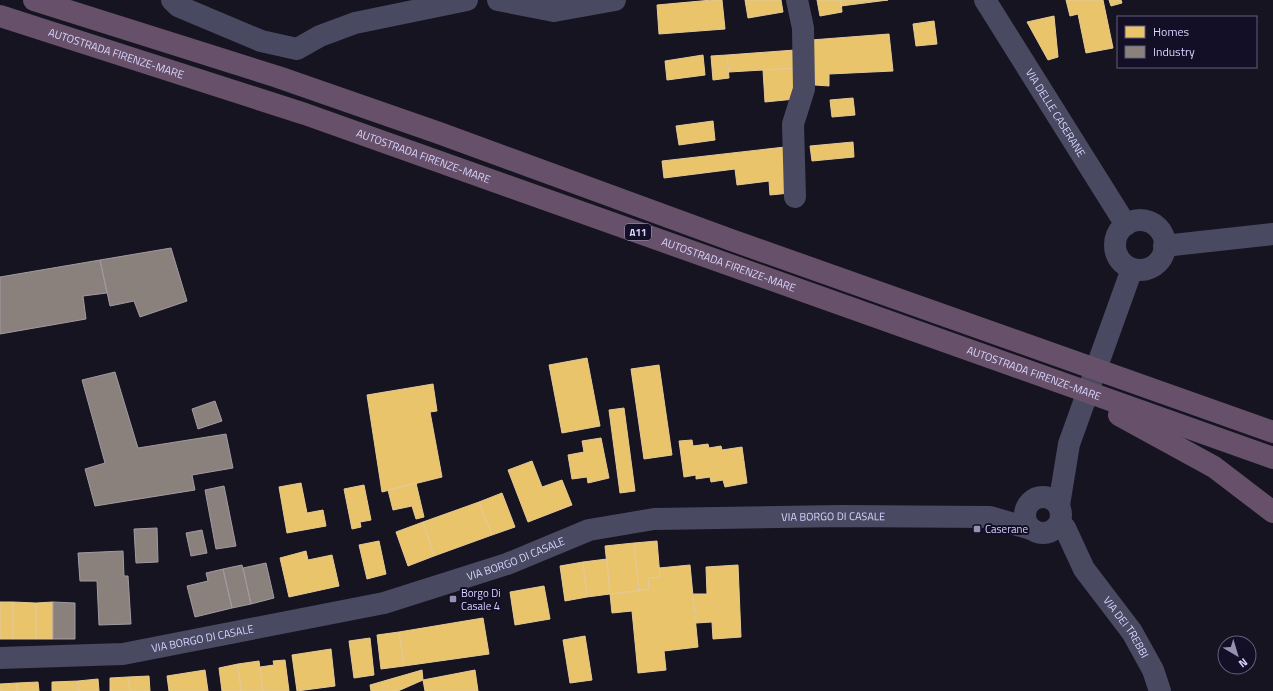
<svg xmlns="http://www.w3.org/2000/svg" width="1273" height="691" font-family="'Titillium Web',sans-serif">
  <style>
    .homes { fill: #e9c46a; stroke: #e4c997 }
    .industry { fill: #8a817c; stroke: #a29aa3 }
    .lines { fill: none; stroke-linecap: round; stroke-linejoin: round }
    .minor { stroke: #4a4962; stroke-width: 22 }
    .highway { stroke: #67516a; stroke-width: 22 }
    .poi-dot { fill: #9591b1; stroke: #130f26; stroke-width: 1.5 }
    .labels { text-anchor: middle; stroke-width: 4; stroke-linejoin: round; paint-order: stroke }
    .shield { fill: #130f26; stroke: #9e99be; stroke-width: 1 }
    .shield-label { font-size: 10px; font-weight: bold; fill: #d9d4ff }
    .street-label { font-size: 11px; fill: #d9d4ff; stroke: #130f26 }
    .poi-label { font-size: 11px; fill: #d9d4ff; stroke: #130f26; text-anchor: start }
  </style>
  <rect width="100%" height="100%" fill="#161421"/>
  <path class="homes" d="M712 0H722L725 29 659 34 657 5Z
    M745 0H781L783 12 748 18Z
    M817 0H841L842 12 820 16Z
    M841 0H888L841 6Z
    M1066 0H1103L1113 48 1086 53 1078 14 1070 16Z
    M1109 0H1121L1122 3 1111 6Z
    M1054 16 1058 57 1048 60 1027 22Z
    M934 21 937 44 916 46 913 24Z
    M889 34 893 71 829 74V86L815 85 811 40Z
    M795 50 797 68 729 72 727 55Z
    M703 55 705 75 667 80 665 61Z
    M727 55 729 78 713 80 711 56Z
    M797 68 795 99 765 102 763 70Z
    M853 98 855 115 832 117 830 100Z
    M713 121 715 140 679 145 676 126Z
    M853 142 854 157 812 161 810 146Z
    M785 147 790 193 770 195 769 181 737 185 735 169 664 178 662 161Z
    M587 358 600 426 562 433 549 365Z
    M659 365 672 455 644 459 631 369Z
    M433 384 437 411 430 412 442 477 382 492 367 395Z
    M624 408 635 491 620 493 609 410Z
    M601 438 609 478 588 483 587 477 572 479 568 455 584 452 582 441Z
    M692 440 693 446 708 444 709 448 721 446 722 450 742 447 747 483 725 487 723 480 711 482 710 477 696 479V475L684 477 679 441Z
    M532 461 542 487 562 480 572 505 528 522 508 470Z
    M301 483 307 513 323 510 326 526 287 533 279 487Z
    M416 483 424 517 416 519 412 506 393 510 388 490Z
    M364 485 371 520 360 522 361 527 352 529 344 489Z
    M502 493 515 527 492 535 479 502Z
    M479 502 492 535 434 556 423 522Z
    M423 522 434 556 408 566 396 532Z
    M379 541 386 574 367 579 359 545Z
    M657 541 660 577 648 578 649 589 639 591 634 543Z
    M634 543 639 591 610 594 605 546Z
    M306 551 308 560 332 555 339 586 289 597 280 558Z
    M607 559 610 594 587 597 583 562Z
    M583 562 587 597 565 601 560 566Z
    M690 565 698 647 664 651 666 670 638 673 632 611 612 613 610 594 649 589 648 578 660 577 659 568Z
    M738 565 741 637 713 639 712 622 696 623 693 594H707L706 567Z
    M544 586 550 619 515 625 510 592Z
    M0 602H13V639H0Z
    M13 602 36 603V639H13Z
    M53 602V639H36V603Z
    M483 618 489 654 404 666 399 632Z
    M399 632 404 666 381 669 377 635Z
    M585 636 592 680 570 683 563 640Z
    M370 638 374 675 354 678 349 641Z
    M331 649 335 686 297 691 292 655Z
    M285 660 289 691H263L260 667 274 665 273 661Z
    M259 661 263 691H241L238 664Z
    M238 664 241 691H222L219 668Z
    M205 670 208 691H169L167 676Z
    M422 670 423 680 398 691H371L370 685Z
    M475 670 478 691H425L423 680Z
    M149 676 150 691H130L128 677Z
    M128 677 130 691H110V678Z
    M98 679 99 691H79L78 681Z
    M78 681 79 691H52V682Z
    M38 682 39 691H17V683Z
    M17 683V691H0V684Z"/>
  <path class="industry" d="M171 248 187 301 140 317 134 301 110 306 100 260Z
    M100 260 107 293 83 296 86 319 0 334V277Z
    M115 372 138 448 226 434 233 468 192 475 195 490 95 506 85 469 105 463 82 380Z
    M215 401 222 421 198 429 192 409Z
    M224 486 236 546 216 549 205 490Z
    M157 528 158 562 136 563 134 529Z
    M202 530 207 553 191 556 186 533Z
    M123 551 124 576H128L131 624 99 625 97 581H80L78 553Z
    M266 563 274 598 251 604 243 568Z
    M242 565 251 604 232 608 223 569Z
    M223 569 232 608 195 617 187 586 208 581 206 573Z
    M53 602 75 603V639H53Z"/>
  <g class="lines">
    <g class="minor">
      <path d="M172 0 178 6 261 41 297 49 320 36 355 23 467 0"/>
      <path d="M498 0 554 11 615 0"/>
      <path id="s1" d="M985 0 1126 225"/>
      <path d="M795 197 793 124 804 89 803 28 797 0"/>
      <circle cx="1140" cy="245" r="25"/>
      <path d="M1164 246 1273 234"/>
      <circle cx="1043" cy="515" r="18"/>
      <path d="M1059 505 1069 444 1132 269"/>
      <path id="s2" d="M1060 522 1065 528 1084 569 1132 632 1153 670 1160 691"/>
      <path id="s3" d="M0 658 123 654 384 603 507 564 589 530 654 519 840 516 990 517 1031 529"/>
    </g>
    <g class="highway">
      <path d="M34 0 278 77 439 133 734 241 1273 432"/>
      <path id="s4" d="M0 16 305 114 1273 458"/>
      <path d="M1119 415 1214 467 1273 512"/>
    </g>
  </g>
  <g class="poi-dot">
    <rect x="973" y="525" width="8" height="8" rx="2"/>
    <rect x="449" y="595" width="8" height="8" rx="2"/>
  </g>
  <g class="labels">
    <rect class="shield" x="625" y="224" width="26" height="16" rx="3"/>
    <g class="shield-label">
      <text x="638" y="236">A11</text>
    </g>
    <g class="street-label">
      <text dy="4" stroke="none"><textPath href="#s4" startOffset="122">AUTOSTRADA FIRENZE-MARE</textPath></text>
      <text dy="4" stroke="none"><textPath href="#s1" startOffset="133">VIA DELLE CASERANE</textPath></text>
      <text dy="4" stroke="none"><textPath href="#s4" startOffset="446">AUTOSTRADA FIRENZE-MARE</textPath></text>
      <text dy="4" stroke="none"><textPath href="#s4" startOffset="770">AUTOSTRADA FIRENZE-MARE</textPath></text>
      <text dy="4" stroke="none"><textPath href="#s4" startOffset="1094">AUTOSTRADA FIRENZE-MARE</textPath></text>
      <text dy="4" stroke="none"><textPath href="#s3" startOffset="852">VIA BORGO DI CASALE</textPath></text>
      <text dy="4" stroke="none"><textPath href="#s3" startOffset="528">VIA BORGO DI CASALE</textPath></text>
      <text dy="4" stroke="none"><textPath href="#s2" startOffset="125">VIA DEI TREBBI</textPath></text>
      <text dy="4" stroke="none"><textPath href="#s3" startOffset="204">VIA BORGO DI CASALE</textPath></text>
    </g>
    <g class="poi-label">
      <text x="985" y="533">Caserane</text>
      <text x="461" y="597">Borgo Di<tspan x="461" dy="13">Casale 4</tspan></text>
    </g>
  </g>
  <rect x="1117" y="16" width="140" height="52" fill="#130f26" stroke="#625e7d"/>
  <rect x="1125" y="26" width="20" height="12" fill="#e9c46a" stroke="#625e7d"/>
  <text x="1153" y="36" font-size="12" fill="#d9d4ff">Homes</text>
  <rect x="1125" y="46" width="20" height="12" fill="#8a817c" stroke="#625e7d"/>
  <text x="1153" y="56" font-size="12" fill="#d9d4ff">Industry</text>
  <g transform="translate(1237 655) rotate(142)"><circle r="19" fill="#130f26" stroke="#625e7d"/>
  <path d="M0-3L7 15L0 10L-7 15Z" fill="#9591b1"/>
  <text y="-6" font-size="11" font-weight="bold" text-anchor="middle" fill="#d9d4ff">N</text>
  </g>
</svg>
